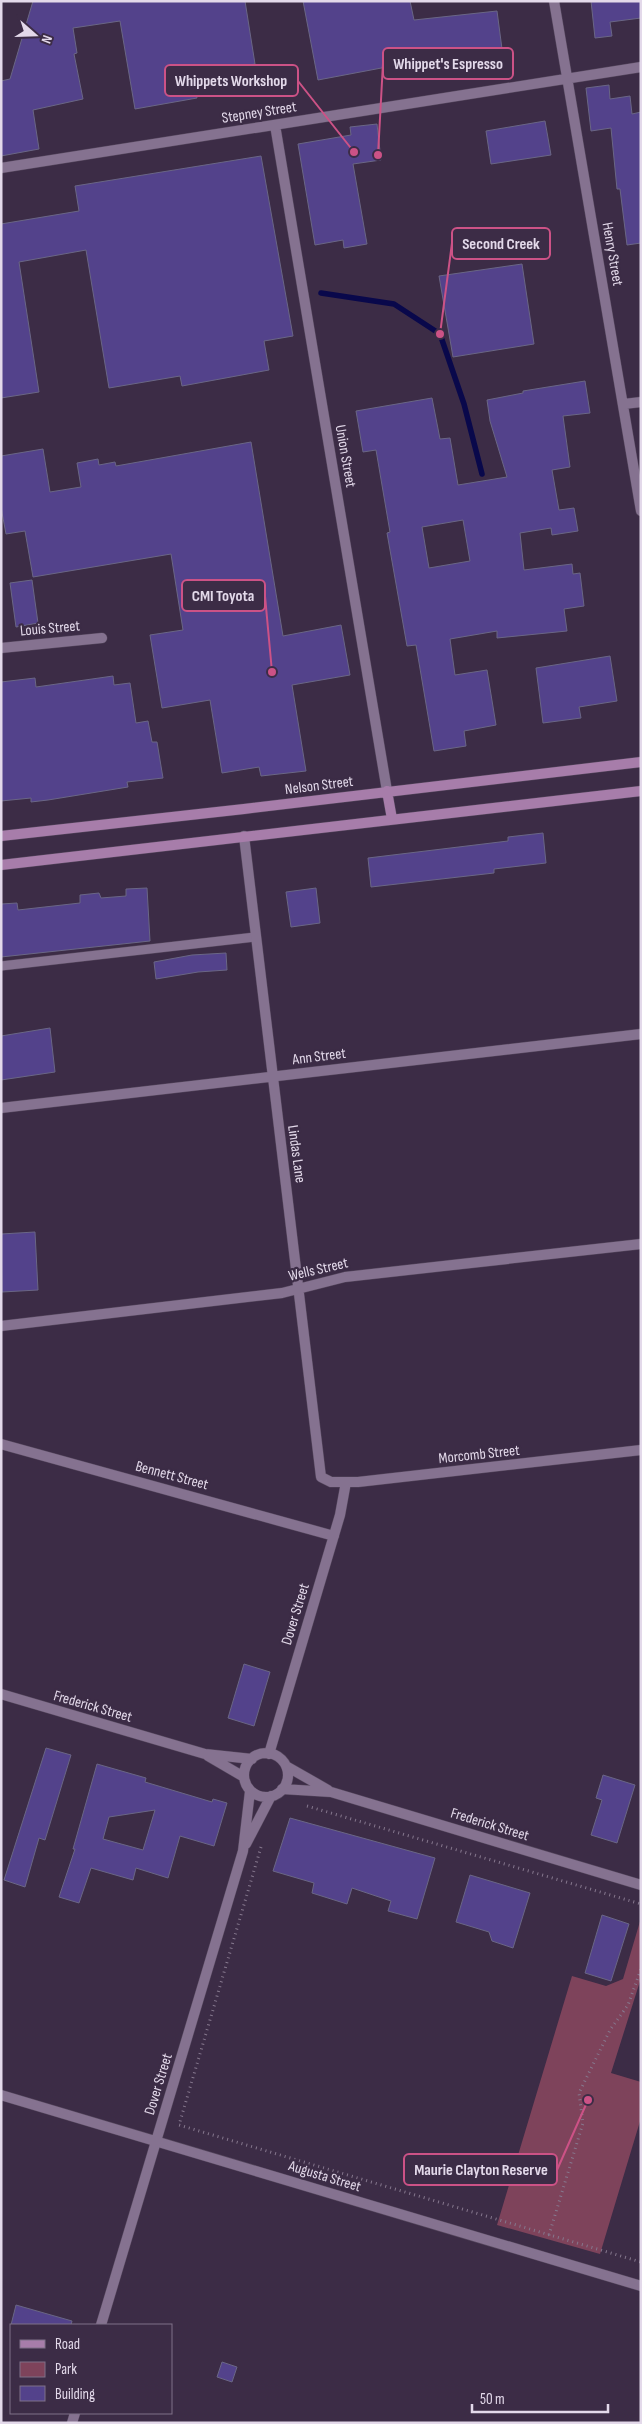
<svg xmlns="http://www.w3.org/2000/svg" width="642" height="2424" font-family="'Sofia Sans Condensed',sans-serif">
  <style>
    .green { fill: #7e435b }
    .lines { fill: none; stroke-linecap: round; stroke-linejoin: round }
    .stream { stroke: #09084b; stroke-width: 5.5 }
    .building { fill: #53428b; stroke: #6a6685; fill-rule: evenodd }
    .service-casing { stroke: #55475d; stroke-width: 10 }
    .minor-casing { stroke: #55475d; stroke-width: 11 }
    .secondary-casing { stroke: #55475d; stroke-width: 11 }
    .path { stroke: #86788e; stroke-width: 3; stroke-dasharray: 1 4; stroke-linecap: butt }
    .service { stroke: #857290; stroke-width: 9 }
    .minor { stroke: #857290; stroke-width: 10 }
    .secondary { stroke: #a77daa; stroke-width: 10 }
    .labels { text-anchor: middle; stroke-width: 4.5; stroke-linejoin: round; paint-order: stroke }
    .street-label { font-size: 15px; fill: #e3d9ea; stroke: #3c2c46 }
    .leader { fill: none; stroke: #cc5286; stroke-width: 2 }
    .callout-dot { fill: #cc5286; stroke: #3c2c46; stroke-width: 2 }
    .callout { fill: #3c2c46; stroke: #cc5286; stroke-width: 2 }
    .callout-label { font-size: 16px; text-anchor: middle; font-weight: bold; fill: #e3d9ea }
  </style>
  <rect width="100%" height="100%" fill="#3c2c46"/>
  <path class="green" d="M641 1918V1978L611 2073 641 2082V2118L600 2254 497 2225 572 1976 606 1986 623 1979Z"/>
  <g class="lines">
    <path class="stream" d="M321 293 394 304 440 334 464 404 482 474"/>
  </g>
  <path class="building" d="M33 1H245L255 64 192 74 197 98 135 109 120 21 73 28 77 53 74 54 83 99 33 110 39 149 1 156V81L10 79Z
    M303 1H410L414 20 497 11 504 64 469 68V60L430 64 429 59 318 80Z
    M591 1H641V18L610 22 612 36 595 38Z
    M609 85 610 99 630 96 632 114 641 112V243L627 245 620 189H617L611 128 591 131 586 88Z
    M545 121 551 155 491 164 486 131Z
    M377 124 381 160 353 164 367 244 344 248 343 240 315 245 298 144 351 135 350 127Z
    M261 156 293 336 264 341 269 370 182 386 180 376 109 388 86 250 19 262 39 392 1 398V224L79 211 75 186Z
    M522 264 534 344 453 357 439 276Z
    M585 381 590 413 563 416 570 467 552 470 559 510 574 508 578 531 552 535 551 528 520 533 524 570 572 564 573 574 580 573 584 606 564 609 567 631 497 638V631L450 639 455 675 487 670 496 725 464 731 466 746 434 751 416 645 407 646 387 533 390 532 376 450 363 452 356 411 432 398 440 439 450 438 458 485 507 477 490 421 487 400 523 393V391ZM463 520 470 561 429 568 422 527Z
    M251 442 283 636 341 625 350 675 292 685 306 771 261 776 259 767 222 773 210 700 162 708 150 635 183 630 171 554 33 577 25 531 6 534 1 507V456L43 449 50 492 81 487 77 463 98 459 99 465 115 462 116 466Z
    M32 580 38 623 16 627 10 583Z
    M610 656 617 701 579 707 581 718 543 723 536 668Z
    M113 676 114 685 130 683 136 723 148 721 152 742H157L163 778 127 782 128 787 48 800 31 802V798L1 801V682L35 678 36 687Z
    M543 833 546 863 494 869V873L371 887 368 858 508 841V837Z
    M147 888 150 941 1 957V904L17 903 18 910 80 903V895L99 893 101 898 126 896V889Z
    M316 888 320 923 291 927 286 892Z
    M226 953 227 970 198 972 156 979 154 962 192 955Z
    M50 1028 55 1072 1 1080V1036Z
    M35 1232 38 1290 2 1292 1 1234Z
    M244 1664 270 1672 254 1726 228 1718Z
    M46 1748 71 1755 45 1840 39 1838 25 1887 4 1880Z
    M97 1764 146 1778 145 1782 212 1802 213 1799 227 1803 214 1846 180 1836 168 1878 136 1868 133 1880 91 1868 79 1903 59 1897 75 1849H73ZM155 1810 143 1850 103 1839 109 1817Z
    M603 1775 635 1785 617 1843 591 1835 602 1800 596 1798Z
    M290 1818 435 1858 417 1919 388 1911 391 1901 352 1888 347 1904 312 1893 314 1883 273 1871Z
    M470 1875 530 1893 513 1948 492 1941 489 1932 456 1922Z
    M602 1915 629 1924 611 1981 585 1973Z
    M16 2305 72 2321 71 2325H11Z
    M222 2362 237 2367 232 2382 217 2377Z"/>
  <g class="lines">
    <g class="service-casing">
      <path id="service" d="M1 966 255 937"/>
    </g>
    <g class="minor-casing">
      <path id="minor" d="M554 1 641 511
        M275 125 387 791
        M1 168 641 67
        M624 404 641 402
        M1 648 102 638
        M244 836 321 1477 331 1482H358L641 1450
        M1 1108 641 1034
        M1 1326 282 1293 345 1277 641 1244
        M1 1444 334 1536
        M1 1694 205 1754 252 1759
        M244 1775a22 22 0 1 1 44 0a22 22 0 1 1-44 0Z
        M269 1754 340 1515 346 1482
        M208 1756 244 1777
        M286 1766 328 1790
        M282 1789 331 1792 641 1885
        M246 1844 271 1796
        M1 2095 641 2286
        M101 2325 243 1851 250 1791
        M72 2423 75 2413"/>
    </g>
    <g class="secondary-casing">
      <path id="secondary" d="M387 791 392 819
        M1 836 244 809 641 762
        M1 865 641 791"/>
    </g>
    <path class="path" d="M307 1806 641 1904
      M261 1847 179 2125 641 2262
      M549 2235 583 2123 579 2093 610 2030 628 2005 641 1969"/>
    <use href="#service" class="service"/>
    <use href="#minor" class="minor"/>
    <use href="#secondary" class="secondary"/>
  </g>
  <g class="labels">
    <g class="street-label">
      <text transform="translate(259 112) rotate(-9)" y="5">Stepney Street</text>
      <text transform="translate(613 254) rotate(80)" y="5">Henry Street</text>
      <text transform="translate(346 456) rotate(80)" y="5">Union Street</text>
      <text transform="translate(50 628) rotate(-5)" y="5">Louis Street</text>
      <text transform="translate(319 785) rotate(-7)" y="5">Nelson Street</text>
      <text transform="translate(319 1056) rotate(-7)" y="5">Ann Street</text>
      <text transform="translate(297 1154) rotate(82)" y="5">Lindas Lane</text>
      <text transform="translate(318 1269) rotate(-13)" y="5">Wells Street</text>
      <text transform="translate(479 1454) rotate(-6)" y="5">Morcomb Street</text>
      <text transform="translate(172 1475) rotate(15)" y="5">Bennett Street</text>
      <text transform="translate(295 1614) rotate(-73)" y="5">Dover Street</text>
      <text transform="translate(93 1706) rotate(16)" y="5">Frederick Street</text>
      <text transform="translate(490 1824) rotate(17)" y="5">Frederick Street</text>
      <text transform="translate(158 2084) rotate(-73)" y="5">Dover Street</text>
      <text transform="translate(325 2176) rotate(17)" y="5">Augusta Street</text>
    </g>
  </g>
  <path class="leader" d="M378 155L383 63M354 152L298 81M440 334L452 243M272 672L265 596M588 2100L557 2170"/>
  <g class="callout-dot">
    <circle cx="378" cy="155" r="5"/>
    <circle cx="354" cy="152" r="5"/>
    <circle cx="440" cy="334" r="5"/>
    <circle cx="272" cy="672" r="5"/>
    <circle cx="588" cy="2100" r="5"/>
  </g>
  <g class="callout">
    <rect x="383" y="48" width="130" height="31" rx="5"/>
    <rect x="165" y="65" width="133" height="31" rx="5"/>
    <rect x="452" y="228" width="98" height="31" rx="5"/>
    <rect x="182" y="580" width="83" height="31" rx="5"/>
    <rect x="404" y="2154" width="153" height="31" rx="5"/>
  </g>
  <g class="callout-label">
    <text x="448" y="69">Whippet's Espresso</text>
    <text x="231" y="86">Whippets Workshop</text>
    <text x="501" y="249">Second Creek</text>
    <text x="223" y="601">CMI Toyota</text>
    <text x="481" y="2175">Maurie Clayton Reserve</text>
  </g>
  <rect width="642" height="2424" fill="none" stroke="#e3d9ea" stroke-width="5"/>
  <rect x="10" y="2324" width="162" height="90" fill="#3c2c46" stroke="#7f7188"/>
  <rect x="20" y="2340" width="25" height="8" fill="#a77daa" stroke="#7f7188"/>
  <text x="55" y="2349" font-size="15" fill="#e3d9ea">Road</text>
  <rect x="20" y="2362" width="25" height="15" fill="#7e435b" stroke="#7f7188"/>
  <text x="55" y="2374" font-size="15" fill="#e3d9ea">Park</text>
  <rect x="20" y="2386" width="25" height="15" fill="#53428b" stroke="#7f7188"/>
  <text x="55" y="2399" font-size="15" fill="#e3d9ea">Building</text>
  <g transform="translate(35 35) rotate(110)" stroke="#3c2c46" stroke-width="4" paint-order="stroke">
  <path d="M0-4L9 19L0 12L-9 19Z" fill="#e3d9ea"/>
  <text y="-8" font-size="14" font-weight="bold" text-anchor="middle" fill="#e3d9ea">N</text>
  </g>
  <path d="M472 2404v8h136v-8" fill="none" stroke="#e3d9ea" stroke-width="2.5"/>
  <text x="480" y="2404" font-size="15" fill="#e3d9ea" stroke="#3c2c46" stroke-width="4" paint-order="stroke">50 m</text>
</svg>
